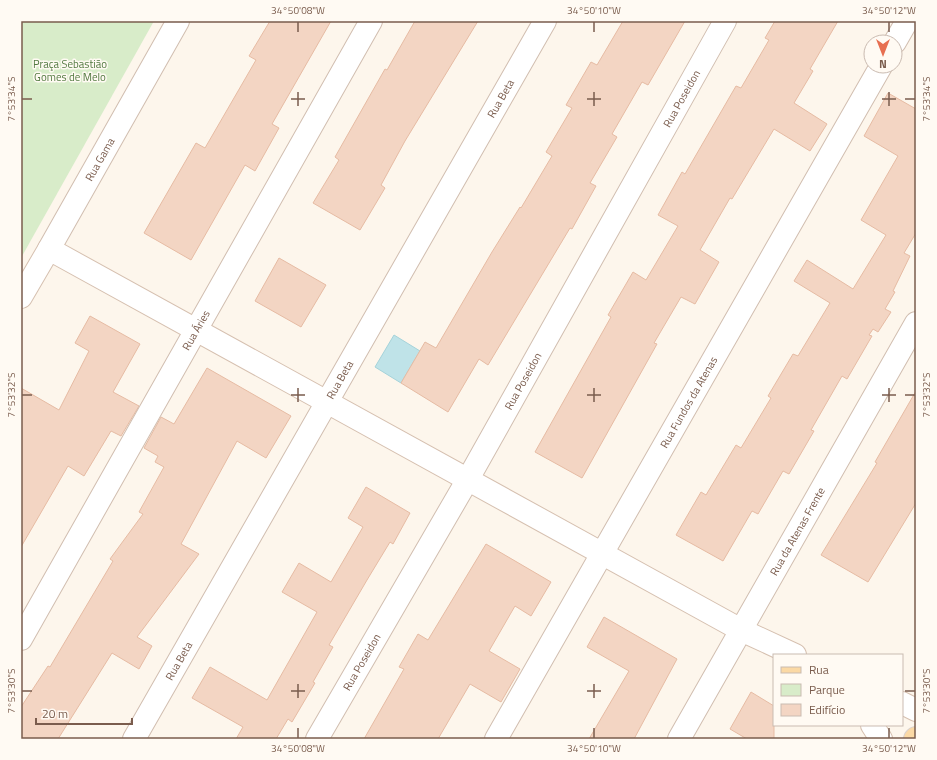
<svg xmlns="http://www.w3.org/2000/svg" width="937" height="760" font-family="'Titillium Web',sans-serif">
  <style>
    .green { fill: #d8ecc9 }
    .water { fill: #bfe3e8; stroke: #a5d3da }
    .building { fill: #f3d5c3; stroke: #e6bba3 }
    .lines { fill: none; stroke-linecap: round; stroke-linejoin: round }
    .street-casing { stroke: #d1beb0; stroke-width: 24 }
    .secondary-casing { stroke: #d6c0b0; stroke-width: 24 }
    .primary-casing { stroke: #dad1cd; stroke-width: 24 }
    .street { stroke: #fff; stroke-width: 22 }
    .secondary { stroke: #fff; stroke-width: 22 }
    .primary { stroke: #fbd9a5; stroke-width: 22 }
    .ticks { fill: none; stroke: #7a5c4d; stroke-width: 1.5 }
    .labels { text-anchor: middle; stroke-width: 3; stroke-linejoin: round; paint-order: stroke }
    .park-label { font-size: 11px; fill: #537a41; stroke: #fffaf3 }
    .street-label { font-size: 11px; fill: #7a5c4d; stroke: #fffaf3 }
    .neatline { fill: none; stroke: #7a5c4d; stroke-width: 1.5 }
    .ticks-label { font-size: 10px; text-anchor: middle; fill: #7a5c4d }
  </style>
  <rect width="100%" height="100%" fill="#fdf6ec"/>
  <path class="green" d="M21 21H154L21 258Z"/>
  <path class="water" d="M394 335 420 351 401 383 375 367Z"/>
  <path class="building" d="M270 21H331L272 124 279 128 255 171 245 165 191 260 144 233 196 143 205 148 256 60 249 56Z
    M415 21H478L405 141 381 185 385 188 360 230 313 203 339 160 335 157 385 69 387 70Z
    M623 21H685L648 85 642 82 612 134 617 137 590 183 596 186 572 229 570 228 488 365 479 359 448 412 401 383 425 342 436 348 492 252 520 207 521 208 552 156 546 152 572 108 566 105 591 62 597 65Z
    M775 21H838L810 69 813 71 794 103 827 124 810 151 774 129 732 199 730 198 700 250 719 262 695 304 681 297 654 343 657 344 582 478 535 452 611 317 608 315 633 272 646 280 678 226 658 215 682 172 685 174 736 86 741 88 769 40 765 38Z
    M888 93 916 109V233L904 253 910 256 893 291 895 292 885 309 891 312 878 332 873 329 869 335 872 336 847 379 842 376 811 430 814 431 789 474 783 471 758 514 752 511 723 561 676 535 701 492 706 495 736 445 741 448 771 398 768 396 793 354 798 356 830 303 794 281 807 260 853 289 886 235 861 220 898 156 864 136Z
    M279 258 326 285 301 327 255 301Z
    M90 316 140 344 113 392 139 406 121 436 111 431 84 476 68 466 21 547V388L59 410 89 351 75 343Z
    M207 368 291 416 266 458 237 441 181 544 199 554 137 637 152 646 139 669 112 653 58 739H21V707L48 666 50 667 113 561 110 559 143 514 139 512 164 467 155 462 158 456 144 448 161 417 174 424Z
    M916 391V503L868 582 821 555 877 463 875 462Z
    M366 487 410 513 393 544 390 542 367 580 329 645 333 647 313 682 315 683 292 722 288 719 276 739H236L243 727 192 698 210 667 267 700 317 612 282 592 299 563 331 582 363 527 348 518Z
    M486 544 551 582 531 616 515 606 489 651 520 669 501 702 470 684 438 739H364L404 669 399 667 418 634 428 640Z
    M604 617 677 659 634 739H589L629 671 587 647Z
    M751 692 774 706V739H747L730 729Z"/>
  <g class="lines">
    <g class="street-casing">
      <g id="street">
        <path d="M895 42 907 21"/>
        <path id="s1" d="M49 249 178 21"/>
        <path id="s2" d="M21 639 371 21"/>
        <path id="s3" d="M134 739 545 21"/>
        <path id="s4" d="M317 739 468 479 725 21"/>
        <path id="s5" d="M496 739 881 66"/>
        <path id="s6" d="M679 739 916 323"/>
      </g>
    </g>
    <g class="secondary-casing">
      <path id="secondary" d="M21 297 49 249 741 630 795 655
        M902 703 916 710
        M872 725 881 739"/>
    </g>
    <g class="primary-casing">
      <path id="primary" d="M915 739 916 738"/>
    </g>
    <use href="#street" class="street"/>
    <use href="#secondary" class="secondary"/>
    <use href="#primary" class="primary"/>
  </g>
  <path class="ticks" d="M298 22V32M594 22V32M889 22V32M298 92V106M594 92V106M889 92V106M22 99H32M291 99H305M587 99H601M882 99H896M905 99H915M298 388V402M594 388V402M889 388V402M22 395H32M291 395H305M587 395H601M882 395H896M905 395H915M298 684V698M594 684V698M22 691H32M291 691H305M587 691H601M905 691H915M298 728V738M594 728V738M889 728V738"/>
  <g class="labels">
    <g class="park-label">
      <text x="70" y="68">Praça Sebastião<tspan x="70" dy="13">Gomes de Melo</tspan></text>
    </g>
    <g class="street-label">
      <text dy="4" stroke="none"><textPath href="#s4" startOffset="737">Rua Poseidon</textPath></text>
      <text dy="4" stroke="none"><textPath href="#s3" startOffset="738">Rua Beta</textPath></text>
      <text dy="4" stroke="none"><textPath href="#s1" startOffset="103">Rua Gama</textPath></text>
      <text dy="4" stroke="none"><textPath href="#s2" startOffset="355">Rua Áries</textPath></text>
      <text dy="4" stroke="none"><textPath href="#s3" startOffset="414">Rua Beta</textPath></text>
      <text dy="4" stroke="none"><textPath href="#s4" startOffset="413">Rua Poseidon</textPath></text>
      <text dy="4" stroke="none"><textPath href="#s5" startOffset="388">Rua Fundos da Atenas</textPath></text>
      <text dy="4" stroke="none"><textPath href="#s6" startOffset="239">Rua da Atenas Frente</textPath></text>
      <text dy="4" stroke="none"><textPath href="#s3" startOffset="90">Rua Beta</textPath></text>
      <text dy="4" stroke="none"><textPath href="#s4" startOffset="89">Rua Poseidon</textPath></text>
    </g>
  </g>
  <rect width="937" height="760" fill="none" stroke="#fffaf3" stroke-width="44"/>
  <rect x="773" y="654" width="130" height="72" fill="#fffaf3" stroke="#cabbb1"/>
  <rect x="781" y="667" width="20" height="6" fill="#fbd9a5" stroke="#cabbb1"/>
  <text x="809" y="674" font-size="12" fill="#7a5c4d">Rua</text>
  <rect x="781" y="684" width="20" height="12" fill="#d8ecc9" stroke="#cabbb1"/>
  <text x="809" y="694" font-size="12" fill="#7a5c4d">Parque</text>
  <rect x="781" y="704" width="20" height="12" fill="#f3d5c3" stroke="#cabbb1"/>
  <text x="809" y="714" font-size="12" fill="#7a5c4d">Edifício</text>
  <g transform="translate(883 54) rotate(180)"><circle r="19" fill="#fffaf3" stroke="#cabbb1"/>
  <path d="M0-3L7 15L0 10L-7 15Z" fill="#e76f51"/>
  <text y="-6" font-size="11" font-weight="bold" text-anchor="middle" fill="#7a5c4d">N</text>
  </g>
  <path d="M36 718v6h96v-6" fill="none" stroke="#7a5c4d" stroke-width="2"/>
  <text x="42" y="718" font-size="12" fill="#7a5c4d" stroke="#fffaf3" stroke-width="3" paint-order="stroke">20 m</text>
  <rect x="22" y="22" width="893" height="716" class="neatline"/>
  <g class="ticks-label">
    <text x="298" y="14">34°50'08"W</text>
    <text x="594" y="14">34°50'10"W</text>
    <text x="889" y="14">34°50'12"W</text>
    <text transform="translate(926 99) rotate(-90)" y="4">7°53'34"S</text>
    <text transform="translate(11 99) rotate(-90)" y="4">7°53'34"S</text>
    <text transform="translate(926 395) rotate(-90)" y="4">7°53'32"S</text>
    <text transform="translate(11 395) rotate(-90)" y="4">7°53'32"S</text>
    <text transform="translate(926 691) rotate(-90)" y="4">7°53'30"S</text>
    <text transform="translate(11 691) rotate(-90)" y="4">7°53'30"S</text>
    <text x="298" y="752">34°50'08"W</text>
    <text x="594" y="752">34°50'10"W</text>
    <text x="889" y="752">34°50'12"W</text>
  </g>
</svg>
